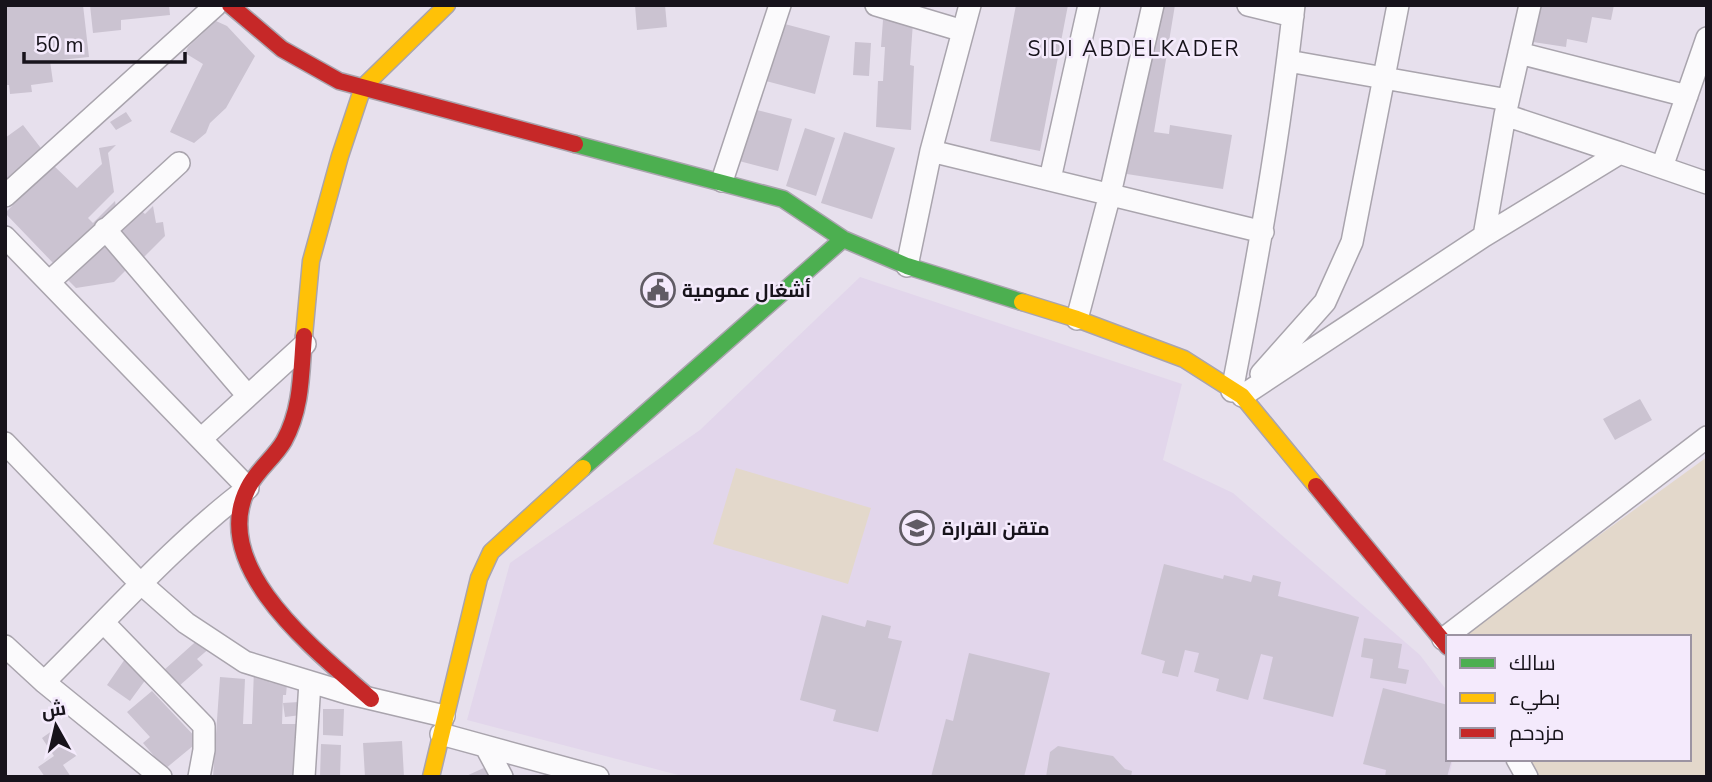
<svg xmlns="http://www.w3.org/2000/svg" width="1712" height="782" font-family="'Nunito Sans',Cairo,sans-serif">
  <style>
    .built { fill: #e2d6eb }
    .green { fill: #e3d8cb }
    .building { fill: #cbc3d1 }
    .lines { fill: none; stroke-linecap: round; stroke-linejoin: round }
    .street-casing { stroke: #a9a4ad; stroke-width: 24 }
    .fast-casing { stroke: #a9a4ad; stroke-width: 19 }
    .slow-casing { stroke: #a9a4ad; stroke-width: 19 }
    .jam-casing { stroke: #a9a4ad; stroke-width: 19 }
    .street { stroke: #fbfafc; stroke-width: 21 }
    .fast { stroke: #4caf50; stroke-width: 16 }
    .slow { stroke: #ffc107; stroke-width: 16 }
    .jam { stroke: #c62828; stroke-width: 16 }
    .labels { text-anchor: middle; stroke-width: 5; stroke-linejoin: round; paint-order: stroke }
    .poi-label { font-size: 19px; font-weight: bold; fill: #17131b; stroke: #f4eafc; text-anchor: start }
    .neighbourhood-label { font-size: 21px; letter-spacing: 2px; fill: #17131b; stroke: #f4eafc }
  </style>
  <rect width="100%" height="100%" fill="#e7e0ed"/>
  <path class="built" d="M860 277 1182 384 1163 460 1233 493 1420 655 1448 692V759H1453L1449 777H686L467 720 510 563 700 430Z"/>
  <path class="green" d="M1707 457V777H1540L1529 759H1689V637H1459Z
    M736 468 871 508 848 584 713 544Z"/>
  <path class="building" d="M5 5H83L89 57 50 61 53 82 31 85 32 92 10 94 9 85H5Z
    M90 5H169L170 15 121 20V30L93 33Z
    M635 5H665L667 27 637 30Z
    M1016 5H1068L1040 151 990 141Z
    M1144 5H1175L1154 132 1169 134 1170 125 1232 135 1223 189 1114 172Z
    M1539 5H1614L1611 20 1592 17 1587 43 1567 39 1566 47 1533 42Z
    M883 20 913 22 910 65 914 66 911 130 876 127 878 81H883L885 47H881Z
    M216 21 227 26 255 56 226 108 210 123 206 133 194 143 170 132 203 64 185 53 188 47Z
    M781 23 830 36 815 94 766 81Z
    M855 42 871 43 869 76 853 75Z
    M753 109 792 119 778 171 739 161Z
    M126 112 132 121 116 130 110 122Z
    M23 125 47 156 5 187V138Z
    M805 128 835 138 816 196 786 186Z
    M844 132 895 148 872 219 821 203Z
    M116 145 108 153 114 192 88 218 93 223 115 201 117 213 137 207 145 214 153 206 156 223 163 222 165 236 143 258 120 235 125 271 114 282 76 288 63 275 107 231 84 235 54 264 5 213 53 165 77 188 102 164 99 148Z
    M1640 399 1652 420 1615 440 1603 419Z
    M1164 564 1223 579 1224 575 1251 582 1253 575 1281 582 1278 596 1359 617 1333 717 1263 699 1273 657 1261 654 1248 700 1216 691 1219 679 1194 672 1199 653 1185 650 1178 677 1162 673 1165 661 1141 654Z
    M822 615 865 627 867 620 891 626 888 638 902 641 878 732 833 721 836 710 800 700Z
    M202 636 211 647 197 659 203 665 179 686 164 670Z
    M1364 638 1402 644 1398 668 1409 670 1406 684 1370 678 1373 659 1361 657Z
    M969 653 1050 673 1024 777H931L946 719 953 721Z
    M125 659 149 675 130 701 107 685Z
    M254 669H269V682L287 684 286 695H283L282 724H297L294 777H213L220 677 245 679 243 724H252Z
    M1383 688 1448 705V759H1452L1447 777H1385L1386 770 1363 764Z
    M152 691 199 741 165 769 143 743 150 737 127 712Z
    M299 702 301 715 285 717 283 703Z
    M323 709H344L343 736 323 735Z
    M56 728 76 756 63 765 71 777H45L38 767 54 756 42 738Z
    M402 741 404 777H365L363 743Z
    M321 744 341 745 340 777H320Z
    M1058 746 1113 756 1125 769 1132 771 1131 777H1046L1050 752Z
    M488 766 493 777H464Z"/>
  <g class="lines">
    <g class="street-casing">
      <path id="street" d="M876 5 963 31
        M1248 5 1293 16
        M1519 53 1687 96
        M1288 61 1508 100
        M1505 115 1620 153
        M931 151 1263 232
        M1662 167 1707 38
        M1050 179 1089 5
        M722 181 780 5
        M5 196 216 5
        M105 229 248 396
        M1484 236 1620 153 1707 183
        M5 237 248 488C176 542 109 618 44 682
        M907 266 931 151 970 5
        M49 282 179 163
        M1077 319 1110 194 1153 5
        M1261 374 1325 302 1352 242 1398 5
        M1232 391C1257 263 1280 135 1294 5
        M1242 396 1484 236 1505 115 1530 5
        M201 439 305 344
        M5 443 136 579 186 623 245 662 347 693 444 716
        M104 623 204 726V750L199 777
        M1443 639 1707 437
        M5 646 44 682 161 777
        M441 734 598 777
        M486 747 502 777
        M1517 759 1527 777
        M304 777 310 682"/>
    </g>
    <g class="fast-casing">
      <path id="fast" d="M575 144 783 199 843 239 907 266 1022 302
        M583 468 843 239"/>
    </g>
    <g class="slow-casing">
      <path id="slow" d="M1022 302 1077 319 1184 359 1242 396 1316 486
        M304 336 311 261 340 156 363 87 447 5
        M431 777 479 578 491 552 583 468"/>
    </g>
    <g class="jam-casing">
      <path id="jam" d="M230 5 282 49 339 81 575 144
        M304 336C301 372 302 409 284 441 275 457 257 470 248 488 207 568 319 653 371 699
        M1316 486 1448 647"/>
    </g>
    <use href="#street" class="street"/>
    <use href="#fast" class="fast"/>
    <use href="#slow" class="slow"/>
    <use href="#jam" class="jam"/>
  </g>
  <defs>
    <g id="civic-ring" transform="scale(1.75)"><circle r="9.5" fill="#f4eafc" stroke="#605b64" stroke-width="1.5"/><path d="M-.6-6.5H3V-4.5H.6V-3L4-1V1h2V6H-6V1h2V-1L-.6-3ZM-1.2 2.5V6h2.4V2.5Z" fill="#605b64"/></g>
    <g id="school-ring" transform="scale(1.75)"><circle r="9.5" fill="#f4eafc" stroke="#605b64" stroke-width="1.5"/><path d="M0-5L7-2L0 1L-7-2ZM-4 1L0 2.5L4 1V4Q0 6-4 4Z" fill="#605b64"/></g>
  </defs>
  <g fill-rule="evenodd">
    <use href="#civic-ring" x="658" y="290"/>
    <use href="#school-ring" x="917" y="528"/>
  </g>
  <g class="labels">
    <g class="poi-label">
      <text x="682" y="297">أشغال عمومية</text>
      <text x="942" y="535">متقن القرارة</text>
    </g>
    <g class="neighbourhood-label">
      <text x="1134" y="56">SIDI ABDELKADER</text>
    </g>
  </g>
  <rect width="1712" height="782" fill="none" stroke="#17131b" stroke-width="14"/>
  <rect x="1446" y="635" width="245" height="126" fill="#f4eafc" stroke="#9c94a2" stroke-width="2"/>
  <rect x="1460" y="658" width="35" height="10" fill="#4caf50" stroke="#9c94a2" stroke-width="2"/>
  <text x="1509" y="670" font-size="21" fill="#17131b">سالك</text>
  <rect x="1460" y="693" width="35" height="10" fill="#ffc107" stroke="#9c94a2" stroke-width="2"/>
  <text x="1509" y="705" font-size="21" fill="#17131b">بطيء</text>
  <rect x="1460" y="728" width="35" height="10" fill="#c62828" stroke="#9c94a2" stroke-width="2"/>
  <text x="1509" y="740" font-size="21" fill="#17131b">مزدحم</text>
  <g transform="translate(56 726) rotate(352)" stroke="#f4eafc" stroke-width="5" paint-order="stroke">
  <path d="M0-5L12 26L0 18L-12 26Z" fill="#17131b"/>
  <text y="-10" font-size="19" font-weight="bold" text-anchor="middle" fill="#17131b">ش</text>
  </g>
  <path d="M24 52v10h161v-10" fill="none" stroke="#17131b" stroke-width="3.5"/>
  <text x="35" y="52" font-size="21" fill="#17131b" stroke="#f4eafc" stroke-width="5" paint-order="stroke">50 m</text>
</svg>
